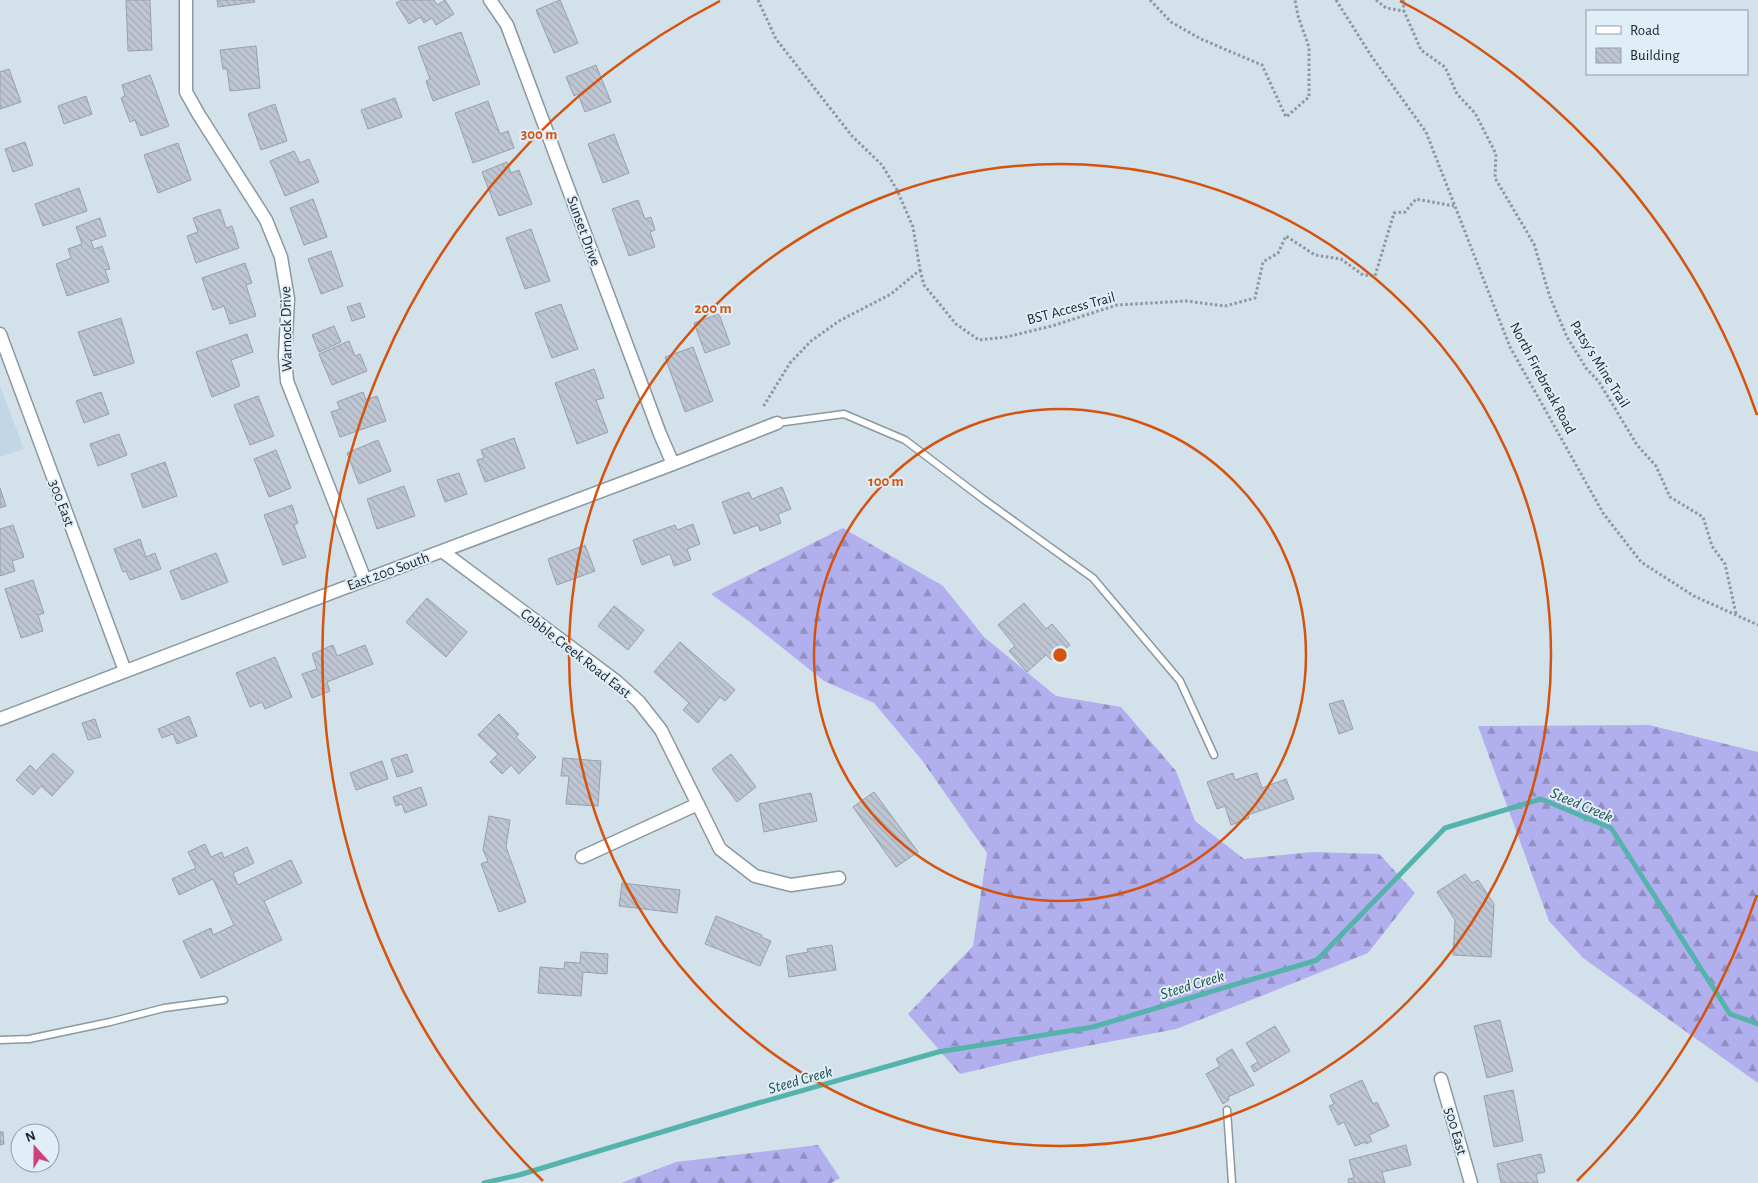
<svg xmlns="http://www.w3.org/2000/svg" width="1758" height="1183" font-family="'Alegreya Sans',sans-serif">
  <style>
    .built { fill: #c2d7e5 }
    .forest { fill: url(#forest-firs) }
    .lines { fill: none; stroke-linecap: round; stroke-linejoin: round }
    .stream { stroke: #54b3aa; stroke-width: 5 }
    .building { fill: url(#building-back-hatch); stroke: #989fac }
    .service-casing { stroke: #8b98a1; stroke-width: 9 }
    .minor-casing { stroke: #8b98a1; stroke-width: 15 }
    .path { stroke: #8d979e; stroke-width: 3; stroke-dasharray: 2.5 2.5; stroke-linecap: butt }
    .service { stroke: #fff; stroke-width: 6 }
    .minor { stroke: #fff; stroke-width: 12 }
    .ring { fill: none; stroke: #d4540f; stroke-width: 2.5 }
    .labels { text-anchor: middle; stroke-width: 4; stroke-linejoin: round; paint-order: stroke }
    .street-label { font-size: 15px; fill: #22272a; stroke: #e0eef8 }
    .water-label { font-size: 16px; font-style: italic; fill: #244f4b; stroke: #e0eef8 }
    .centre { fill: #d4540f; stroke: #e0eef8; stroke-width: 2.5 }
    .ring-label { font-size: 15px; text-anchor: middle; font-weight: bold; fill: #d4540f; stroke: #e0eef8; stroke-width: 4; stroke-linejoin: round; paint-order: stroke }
  </style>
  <defs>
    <pattern id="forest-firs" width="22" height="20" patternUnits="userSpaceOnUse" patternTransform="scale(1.25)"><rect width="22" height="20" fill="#b2afef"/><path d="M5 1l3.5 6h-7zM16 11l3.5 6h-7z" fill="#908ec2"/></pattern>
    <pattern id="building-back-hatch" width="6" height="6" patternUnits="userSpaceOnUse" patternTransform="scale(1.25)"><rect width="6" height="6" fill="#bfc6d3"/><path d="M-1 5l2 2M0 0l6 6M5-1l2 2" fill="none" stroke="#a4aab5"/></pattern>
  </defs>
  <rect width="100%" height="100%" fill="#d3e1eb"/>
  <path class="built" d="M0 386 24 449 0 457Z"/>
  <path class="forest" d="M843 528 943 586 984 637 1056 696 1121 707 1176 771 1195 821 1244 859 1312 852 1379 854 1415 893 1368 953 1264 995 1176 1029 1045 1054 960 1074 908 1014 973 946 987 853 921 759 874 703 824 681 750 622 711 594Z
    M1649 725 1758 752V1083L1583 958 1549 921 1478 726Z
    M818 1145 840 1178 831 1183H621L676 1162Z"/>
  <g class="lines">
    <path class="stream" d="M484 1183 519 1175 748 1106 938 1052 1093 1027 1317 960 1445 828 1541 799 1611 828 1730 1014 1758 1024"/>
  </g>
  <path class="building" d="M126 0H150L152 50 128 51Z
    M217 0H254L255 2 218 7Z
    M402 0H434L437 5 445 0 454 14 436 25 432 18 424 23 421 17 409 24 396 3Z
    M560 0 578 43 554 53 536 10Z
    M461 32 480 84 433 101 426 81 430 79 418 47Z
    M256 46 260 88 230 91 227 69H223L220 50Z
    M596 65 611 102 585 112 578 94 574 96 566 77Z
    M9 69 21 102 0 109V72Z
    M150 75 169 126 141 136 135 120 130 122 121 98 125 96 122 85Z
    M86 96 92 114 64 124 58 106Z
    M395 98 402 117 368 129 361 110Z
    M488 101 500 134 508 131 514 148 473 163 455 113Z
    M275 104 287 141 261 150 248 114Z
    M614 134 629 173 603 183 588 144Z
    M25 142 33 165 13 172 5 149Z
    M178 143 191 180 158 193 144 155Z
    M294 151 300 163 309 159 319 182 285 196 270 161Z
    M507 162 511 173 519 170 532 204 499 216 482 172Z
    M79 188 87 211 43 226 35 204Z
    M313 199 327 237 304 245 290 208Z
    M638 200 645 219 651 217 655 230 650 232 655 247 629 256 612 209Z
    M220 209 226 228 232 226 239 248 196 263 187 236 198 232 193 218Z
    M100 218 106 236 91 241 94 249 102 246 110 269 105 270 109 282 67 296 56 264 71 258 68 249 82 244 76 227Z
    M531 229 550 281 525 289 506 238Z
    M331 251 343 286 321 294 308 259Z
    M245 263 252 283 246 285 256 316 230 324 224 306 213 310 202 278Z
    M360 303 365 317 352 321 347 307Z
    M561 304 578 349 552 358 535 313Z
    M719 314 730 344 705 353 694 323Z
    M121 318 134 363 94 376 78 332Z
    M334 326 341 342 319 352 312 335Z
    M247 334 253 352 231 360 240 386 212 397 196 352Z
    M349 341 355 356 360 354 367 371 332 385 319 354Z
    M693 347 713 401 685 412 665 357Z
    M594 369 604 398 596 400 608 432 577 444 555 383Z
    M101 392 109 414 84 423 76 401Z
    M363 392 366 400 377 396 386 421 340 437 331 412 340 409 337 402Z
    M258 396 274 436 250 445 234 405Z
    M119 434 127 455 98 466 90 444Z
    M514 438 525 468 485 482 477 460 484 458 481 450Z
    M378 440 391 471 359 484 347 453Z
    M276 450 291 488 269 497 254 459Z
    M165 462 177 496 143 508 131 474Z
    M459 473 467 494 445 502 437 480Z
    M404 486 415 516 377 529 367 499Z
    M782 487 791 509 778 514 781 523 760 531 758 525 734 534 722 502 749 492 752 499Z
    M0 488 6 506 0 508Z
    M292 505 298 523 294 525 306 557 283 565 264 515Z
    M693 524 700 544 687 549 691 560 674 566 670 554 642 565 633 540 675 525 677 530Z
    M13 525 24 557 12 561 15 571 0 576V529Z
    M140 539 146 557 155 553 161 569 130 580 126 571 123 572 114 549Z
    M585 545 595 571 557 585 548 559Z
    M216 553 228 582 182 600 170 571Z
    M33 580 44 613 38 615 43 631 21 638 5 589Z
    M427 598 467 632 446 657 406 622Z
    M1024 603 1046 629 1052 624 1070 645 1051 660 1046 655 1027 672 1009 651 1015 646 998 625Z
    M614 606 644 630 628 650 598 626Z
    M680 642 735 690 725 701 720 697 698 723 683 710 689 703 654 672Z
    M333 645 337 656 365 645 373 664 327 682 330 691 312 698 302 674 317 669 312 654Z
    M275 657 292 697 265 709 262 702 250 707 236 673Z
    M1343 700 1353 729 1339 734 1329 704Z
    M499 714 519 734 516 737 536 757 519 774 511 765 502 774 490 762 498 754 478 735Z
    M189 716 197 736 177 744 173 734 162 738 158 729Z
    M95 719 101 737 88 740 82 723Z
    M53 753 74 772 52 796 41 786 33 795 16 780 30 765 36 771Z
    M407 754 413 772 397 777 391 759Z
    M731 754 756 787 737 802 712 769Z
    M563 758 601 761 598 806 566 804 569 776H561Z
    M382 761 388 779 356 790 350 773Z
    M1233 773 1235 780 1257 773 1262 788 1286 779 1294 799 1248 815 1249 818 1231 825 1225 806 1217 809 1207 782Z
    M421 787 427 805 405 813 402 804 396 806 393 797Z
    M874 792 918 852 896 867 853 807Z
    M811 793 817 821 764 832 759 804Z
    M489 816 510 820 506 847 526 902 499 912 481 864 488 861 483 850Z
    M205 844 211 857 222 852 224 858 247 847 254 863 233 873 238 885 291 860 302 883 264 901 282 940 201 978 183 941 211 928 213 935 234 925 213 879 179 895 172 879 196 868 188 852Z
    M1465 874 1472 883 1478 880 1494 904 1491 957 1453 955 1455 920 1437 892Z
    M622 883 680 890 677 913 619 906Z
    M716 916 762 935 761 937 771 941 760 966 705 944Z
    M832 945 836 970 789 977 786 956 808 952 807 949Z
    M581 952 608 954 607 974 583 972 581 996 538 993 540 967 564 969 565 962 580 963Z
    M1500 1020 1513 1071 1487 1078 1474 1026Z
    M1275 1026 1290 1051 1254 1072 1251 1066 1258 1062 1246 1043Z
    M1232 1049 1254 1085 1228 1097 1229 1100 1223 1104 1206 1074 1220 1066 1216 1059Z
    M1362 1080 1373 1104 1377 1102 1389 1126 1369 1135 1372 1141 1366 1144 1365 1142 1355 1146 1344 1122 1338 1125 1329 1106 1334 1104 1330 1095Z
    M1513 1090 1523 1141 1494 1147 1484 1096Z
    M0 1132H3L4 1144 0 1145Z
    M1406 1145 1411 1165 1382 1172 1385 1183H1349L1348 1179 1354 1178 1349 1160Z
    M1541 1154 1545 1172 1536 1174 1538 1183H1501L1497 1164Z"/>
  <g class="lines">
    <g class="service-casing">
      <path id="service" d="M777 423 844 414 905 440 983 499 1093 578 1180 681 1214 755
        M0 1040 29 1039 110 1022 164 1008 224 1000
        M1227 1110 1232 1183"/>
    </g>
    <g class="minor-casing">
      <path id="minor" d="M186 0V92L199 115 266 220 281 257 288 299 285 356 287 381 365 580
        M490 0 507 25 660 434 673 464
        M0 334 125 671
        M442 551 616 681 639 702 661 730 720 849 755 876 791 885 839 878
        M0 719 365 580 673 464 777 423
        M582 857 698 804
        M1441 1079 1471 1183"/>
    </g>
    <path class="path" d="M758 0 776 39 852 136 882 165 897 190 913 227 920 270 891 294 839 321 811 341 790 363 763 407
      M1150 0 1171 22 1201 39 1262 65 1286 117 1309 97V47L1298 16 1295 0
      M1336 0 1372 57 1426 132 1510 347 1603 513 1641 562 1694 596 1758 625
      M1376 0 1386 8 1404 11
      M1403 0 1404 11 1421 50 1445 67 1457 94 1475 113 1496 154 1495 178 1534 244 1550 297 1567 337 1586 368 1599 382 1637 445 1656 466 1670 497 1703 517 1712 546 1725 564 1736 614
      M920 270 924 285 956 324 979 340 1006 337 1052 326 1117 305 1186 301 1225 306 1255 298 1263 262 1278 253 1286 236 1315 255 1341 259 1363 275 1375 276 1394 213 1405 212 1416 199 1454 206"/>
    <use href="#service" class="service"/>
    <use href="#minor" class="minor"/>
  </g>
  <g class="ring">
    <circle cx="1060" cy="655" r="246"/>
    <circle cx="1060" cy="655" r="491"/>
    <path d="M1757 895A737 737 0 0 1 1577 1181M543 1181A737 737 0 0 1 720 1M1400 1A737 737 0 0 1 1757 415"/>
  </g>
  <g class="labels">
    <g class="street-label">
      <text transform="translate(584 231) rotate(70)" y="5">Sunset Drive</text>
      <text transform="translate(1071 308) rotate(-15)" y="5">BST Access Trail</text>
      <text transform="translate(286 329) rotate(-91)" y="5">Warnock Drive</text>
      <text transform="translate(1600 364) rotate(58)" y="5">Patsy's Mine Trail</text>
      <text transform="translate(1543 378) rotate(62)" y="5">North Firebreak Road</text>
      <text transform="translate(62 503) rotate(70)" y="5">300 East</text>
      <text transform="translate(388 571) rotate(-20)" y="5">East 200 South</text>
      <text transform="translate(576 653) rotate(38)" y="5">Cobble Creek Road East</text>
      <text transform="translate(1456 1131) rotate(74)" y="5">500 East</text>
    </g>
    <g class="water-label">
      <text transform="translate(1582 804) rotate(23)" y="6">Steed Creek</text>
      <text transform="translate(1192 984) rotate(-17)" y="6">Steed Creek</text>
      <text transform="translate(800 1079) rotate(-16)" y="6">Steed Creek</text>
    </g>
  </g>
  <circle cx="1060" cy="655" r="8" class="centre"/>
  <g class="ring-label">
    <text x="539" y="139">300 m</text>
    <text x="713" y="313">200 m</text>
    <text x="886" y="486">100 m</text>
  </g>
  <rect x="1586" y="10" width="162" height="65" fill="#e0eef8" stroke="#949ea6"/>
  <rect x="1596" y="26" width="25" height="8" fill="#ffffff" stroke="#949ea6"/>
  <text x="1630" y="35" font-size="15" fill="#22272a">Road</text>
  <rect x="1596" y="48" width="25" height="15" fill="url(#building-back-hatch)" stroke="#949ea6"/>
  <text x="1630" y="60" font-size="15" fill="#22272a">Building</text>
  <g transform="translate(35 1148) rotate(339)"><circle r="24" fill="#e0eef8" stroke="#949ea6"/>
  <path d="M0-4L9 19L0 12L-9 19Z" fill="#cd4278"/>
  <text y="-8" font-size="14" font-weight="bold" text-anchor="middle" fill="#22272a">N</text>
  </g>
</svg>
